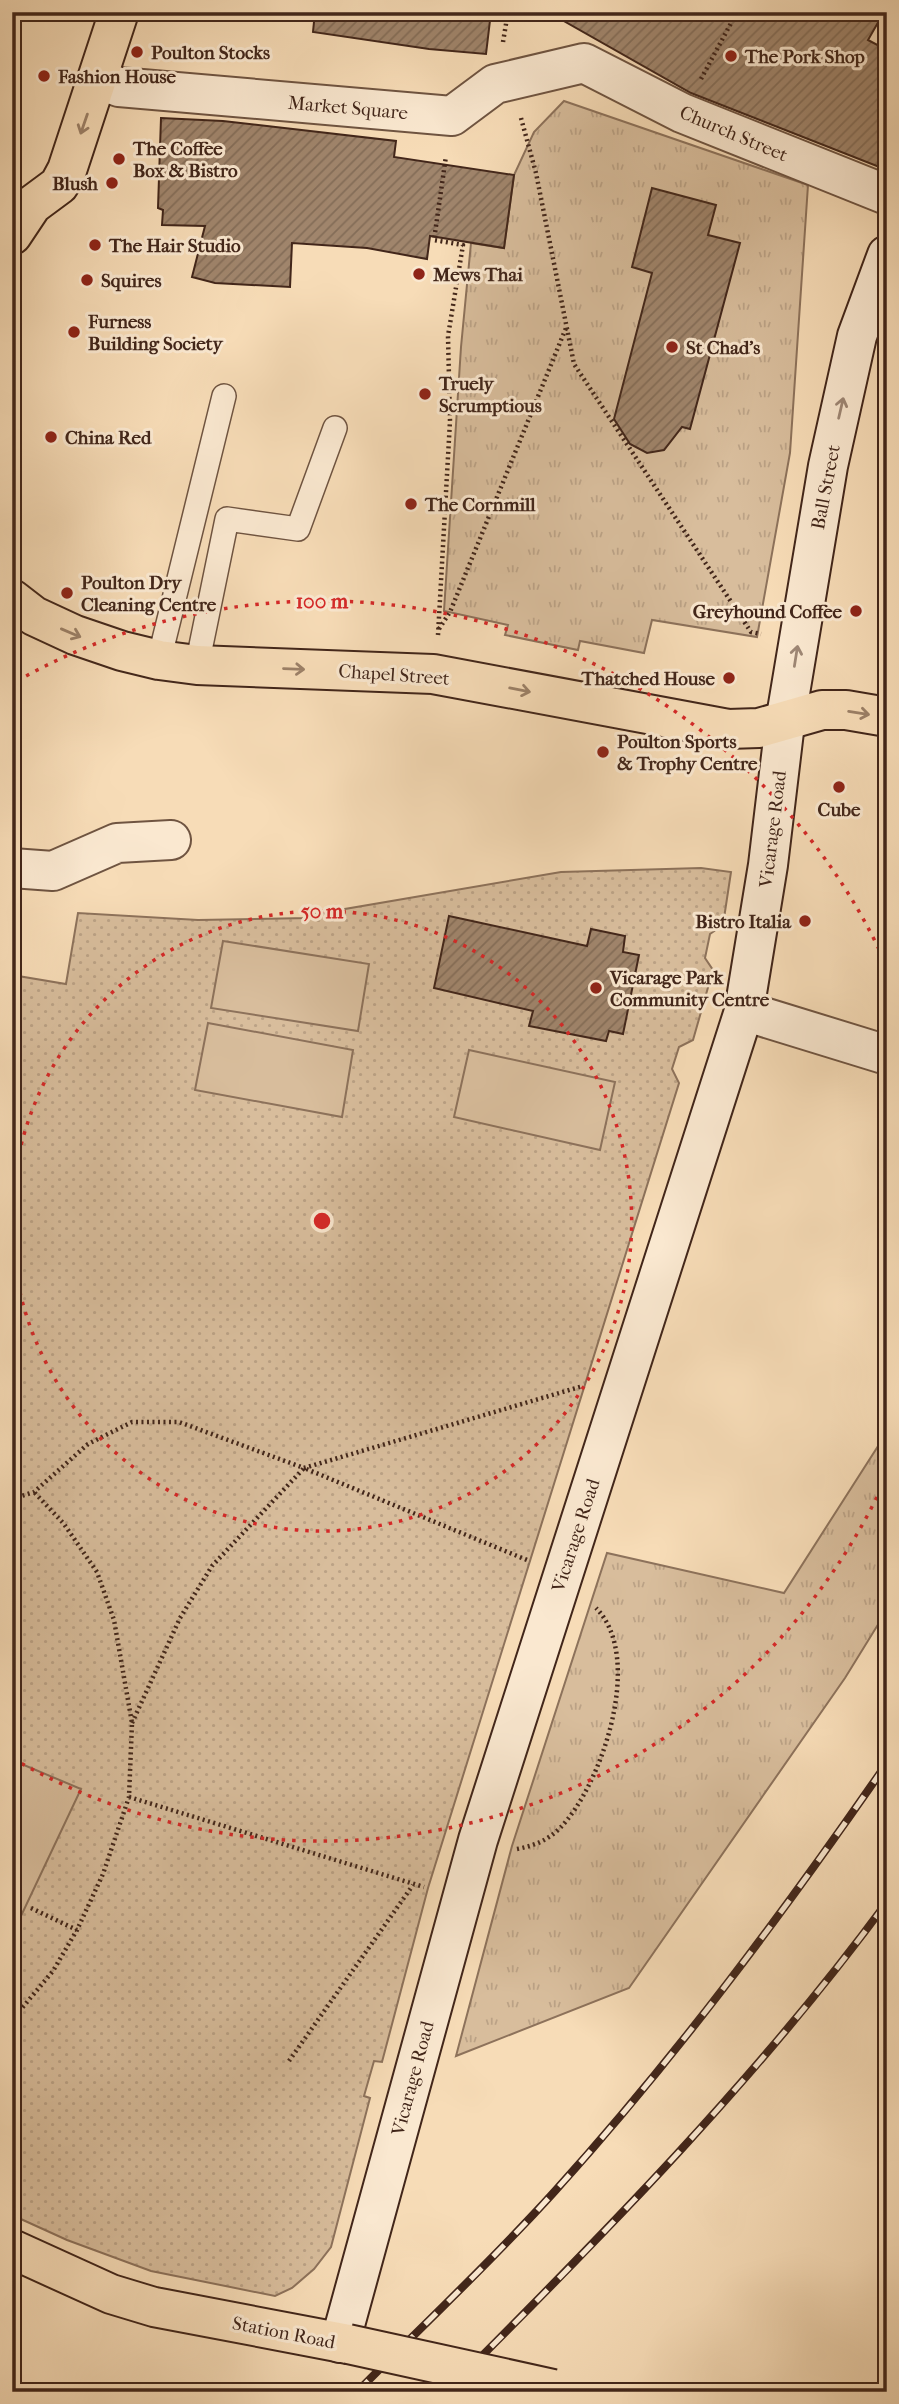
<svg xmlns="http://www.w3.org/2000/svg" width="899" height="2404" font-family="'IM FELL French Canon',serif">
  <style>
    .grass { fill: url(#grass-tufts); stroke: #8d725b; stroke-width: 2 }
    .park { fill: url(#park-dots); stroke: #8d725b; stroke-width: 2 }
    .pitch { fill: #d8bd9c; stroke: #8d725b; stroke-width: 2 }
    .building { fill: url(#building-hatch); stroke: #42261a; stroke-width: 2 }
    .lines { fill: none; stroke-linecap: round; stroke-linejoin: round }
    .lane-casing { stroke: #6f5441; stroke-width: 26 }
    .street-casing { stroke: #6f5441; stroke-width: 42 }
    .secondary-casing { stroke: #42261a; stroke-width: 42 }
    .primary-casing { stroke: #42261a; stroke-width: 42 }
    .path { stroke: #42261a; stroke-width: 4.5; stroke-dasharray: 2 3.5; stroke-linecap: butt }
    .lane { stroke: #fae8d0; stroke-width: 23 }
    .street { stroke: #fae8d0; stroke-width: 38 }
    .secondary { stroke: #fae8d0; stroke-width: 38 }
    .primary { stroke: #f7dcb7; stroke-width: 38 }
    .rail-casing { stroke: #42261a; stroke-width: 8 }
    .rail { stroke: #fae8d0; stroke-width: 5; stroke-dasharray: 16; stroke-linecap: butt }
    .primary-bridge-casing { stroke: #42261a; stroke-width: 42; stroke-linecap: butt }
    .primary-bridge { stroke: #f7dcb7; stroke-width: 38 }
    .oneway { stroke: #9c8168 }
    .oneway2 { stroke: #9e8775 }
    .ring { fill: none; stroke: #d62828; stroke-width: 3.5; stroke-dasharray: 3.5 7 }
    .poi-dot { fill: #8f2418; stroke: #fae8d0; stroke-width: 2.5 }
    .labels { text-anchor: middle; stroke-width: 6; stroke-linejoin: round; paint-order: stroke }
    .poi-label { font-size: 19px; font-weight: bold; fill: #42261a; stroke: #fae8d0; text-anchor: start }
    .street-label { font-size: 19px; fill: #42261a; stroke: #fae8d0 }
    .centre { fill: #d62828; stroke: #fae8d0; stroke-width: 3.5 }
    .ring-label { font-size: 21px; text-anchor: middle; font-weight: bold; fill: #d62828; stroke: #fae8d0; stroke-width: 6; stroke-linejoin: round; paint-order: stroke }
  </style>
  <defs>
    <pattern id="grass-tufts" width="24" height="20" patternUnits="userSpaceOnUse" patternTransform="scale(1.75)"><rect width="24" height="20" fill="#d8bd9c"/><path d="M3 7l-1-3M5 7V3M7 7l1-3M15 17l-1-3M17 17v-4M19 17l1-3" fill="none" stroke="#bba286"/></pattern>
    <pattern id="park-dots" width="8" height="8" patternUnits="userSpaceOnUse" patternTransform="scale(1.75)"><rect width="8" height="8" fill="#d8bd9c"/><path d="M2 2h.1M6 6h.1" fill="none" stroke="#bba286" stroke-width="1.8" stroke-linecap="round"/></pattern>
    <pattern id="building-hatch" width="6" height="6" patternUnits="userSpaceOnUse" patternTransform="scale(1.75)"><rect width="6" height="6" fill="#a0856c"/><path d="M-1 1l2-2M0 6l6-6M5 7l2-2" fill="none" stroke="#846d58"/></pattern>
  </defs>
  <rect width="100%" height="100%" fill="#f7dcb7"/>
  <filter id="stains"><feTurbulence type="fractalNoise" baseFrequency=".00286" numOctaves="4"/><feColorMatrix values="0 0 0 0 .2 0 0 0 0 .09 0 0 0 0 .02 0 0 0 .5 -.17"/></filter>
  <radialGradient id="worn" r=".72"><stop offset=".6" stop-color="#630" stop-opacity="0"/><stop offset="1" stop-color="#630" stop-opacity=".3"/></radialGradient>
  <path class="grass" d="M564 101 808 185 790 453 757 637 652 620 644 653 580 641 578 650 505 635 508 625 444 611 461 347 471 243 504 248 514 175 534 132Z
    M887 1427V1610L845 1678 629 1988 456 2056 512 1846 607 1553 784 1593 880 1443Z"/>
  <path class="park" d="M701 868 731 872 723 925 710 934 705 958 713 970 693 1040 679 1047 672 1069 679 1083 428 1888 382 2062 374 2061 364 2096 370 2098 331 2247 314 2269 292 2288 275 2296 151 2271 67 2240 12 2215V975L66 984 78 913 198 920 309 918 310 915 561 872Z"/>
  <path class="pitch" d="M223 941 369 964 358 1031 211 1008Z
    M208 1023 353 1050 342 1117 195 1090Z
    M469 1050 615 1082 600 1150 454 1117Z
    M12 1760 81 1789 12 1935Z"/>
  <path class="building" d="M315 12H491L486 54 429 49 313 32Z
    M548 12H884L868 40 887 50V170L691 93Z
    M161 118 223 121 396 141 394 157 514 175 504 248 430 236 427 259 367 248 292 243 290 287 215 283 192 277 205 226 162 225 163 210 158 208Z
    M652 188 716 205 708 235 740 243 690 429 682 427 664 450 647 453 630 444 614 419 652 273 632 267Z
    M449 916 587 946 591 929 625 936 623 952 639 955 623 1034 609 1031 606 1041 529 1026 533 1011 434 988Z"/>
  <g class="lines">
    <g class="lane-casing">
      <path id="lane" d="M159 660 224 396
        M197 665 227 519 298 529 335 428"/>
    </g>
    <g class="street-casing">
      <path id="street" d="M99 80 119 87 452 116 495 84 584 63 682 113 887 195
        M12 868 53 871 117 843 171 840
        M744 1011 887 1055"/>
    </g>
    <g class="secondary-casing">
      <path id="secondary" d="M340 2343 478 1840 744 1011 768 865 785 723 828 466 857 336 887 255"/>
    </g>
    <g class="primary-casing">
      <path id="primary" d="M12 235 32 205 59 185 67 170 119 12
        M12 599 34 616 75 635 122 651 159 660 197 665 433 674 728 729 759 728 822 710H846L887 717
        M12 2249 111 2294 154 2307 348 2344"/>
    </g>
    <path class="path" d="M503 42 508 12
      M701 79 737 12
      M521 118 536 173 574 364 751 632 761 634
      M439 629 450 612 566 328
      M438 635 450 421 448 336 463 245 434 240 446 156
      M12 1499 34 1492 88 1444 132 1422H179L304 1468 583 1386
      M132 1723 180 1618 212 1566 304 1468 527 1560
      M129 1797 424 1887
      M517 1849C533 1846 547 1841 560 1828 602 1785 645 1657 596 1608
      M31 1908 77 1930
      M12 2020 53 1971 77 1930 103 1874 129 1797 132 1723 114 1620 97 1572 64 1524 34 1492
      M289 2061 413 1885"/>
    <use href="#lane" class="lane"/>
    <use href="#street" class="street"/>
    <use href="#secondary" class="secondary"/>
    <use href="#primary" class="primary"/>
    <g class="rail-casing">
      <path id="rail" d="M357 2392C423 2325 492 2261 555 2191 676 2057 784 1912 887 1763
        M446 2392C601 2237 757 2079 887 1902"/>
    </g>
    <use href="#rail" class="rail"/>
    <g class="primary-bridge-casing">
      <path id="primary-bridge" d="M348 2344 553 2389"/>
    </g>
    <use href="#primary-bridge" class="primary-bridge"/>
  </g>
  <defs><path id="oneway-shaft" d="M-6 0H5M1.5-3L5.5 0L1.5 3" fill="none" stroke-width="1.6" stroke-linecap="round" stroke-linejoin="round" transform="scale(1.75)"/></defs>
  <g class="oneway">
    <use href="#oneway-shaft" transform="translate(84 124) rotate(109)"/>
    <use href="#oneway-shaft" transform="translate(71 633) rotate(23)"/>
    <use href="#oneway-shaft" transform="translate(294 669) rotate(2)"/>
    <use href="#oneway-shaft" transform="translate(520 690) rotate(11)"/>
    <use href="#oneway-shaft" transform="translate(859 713) rotate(9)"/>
  </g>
  <g class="oneway2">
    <use href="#oneway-shaft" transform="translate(841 408) rotate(-77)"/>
    <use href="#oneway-shaft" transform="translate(796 656) rotate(-81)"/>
  </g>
  <g class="ring">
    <path d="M12 1207A310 310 0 1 1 12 1235"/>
    <path d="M886 1478A620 620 0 0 1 17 1761M17 681A620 620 0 0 1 886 964"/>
  </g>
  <g class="poi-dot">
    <circle cx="137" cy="52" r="7"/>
    <circle cx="731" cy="56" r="7"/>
    <circle cx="44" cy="76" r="7"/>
    <circle cx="119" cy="159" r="7"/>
    <circle cx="112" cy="183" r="7"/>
    <circle cx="95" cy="245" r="7"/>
    <circle cx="419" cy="274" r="7"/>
    <circle cx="87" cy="280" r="7"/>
    <circle cx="74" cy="332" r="7"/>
    <circle cx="672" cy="347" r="7"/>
    <circle cx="425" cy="394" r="7"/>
    <circle cx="51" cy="437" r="7"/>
    <circle cx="411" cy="504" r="7"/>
    <circle cx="67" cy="593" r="7"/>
    <circle cx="856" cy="611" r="7"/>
    <circle cx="729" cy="678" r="7"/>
    <circle cx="603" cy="752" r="7"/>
    <circle cx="839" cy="787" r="7"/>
    <circle cx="805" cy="921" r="7"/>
    <circle cx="596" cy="988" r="7"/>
  </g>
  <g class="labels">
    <g class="poi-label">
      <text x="151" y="59">Poulton Stocks</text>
      <text x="745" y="63">The Pork Shop</text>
      <text x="58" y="83">Fashion House</text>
      <text x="133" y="155">The Coffee<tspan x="133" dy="22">Box &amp; Bistro</tspan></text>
      <text x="98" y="190" text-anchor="end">Blush</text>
      <text x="109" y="252">The Hair Studio</text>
      <text x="433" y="281">Mews Thai</text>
      <text x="101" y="287">Squires</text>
      <text x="88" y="328">Furness<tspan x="88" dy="22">Building Society</tspan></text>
      <text x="686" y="354">St Chad's</text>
      <text x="439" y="390">Truely<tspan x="439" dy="22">Scrumptious</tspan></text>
      <text x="65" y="444">China Red</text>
      <text x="425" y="511">The Cornmill</text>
      <text x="81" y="589">Poulton Dry<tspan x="81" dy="22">Cleaning Centre</tspan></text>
      <text x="842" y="618" text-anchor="end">Greyhound Coffee</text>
      <text x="715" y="685" text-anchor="end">Thatched House</text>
      <text x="617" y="748">Poulton Sports<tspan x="617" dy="22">&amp; Trophy Centre</tspan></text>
      <text x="839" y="816" text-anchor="middle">Cube</text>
      <text x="791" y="928" text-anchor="end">Bistro Italia</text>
      <text x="610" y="984">Vicarage Park<tspan x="610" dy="22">Community Centre</tspan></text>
    </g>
    <g class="street-label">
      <text transform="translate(348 107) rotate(5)" y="7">Market Square</text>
      <text transform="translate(734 133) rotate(23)" y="7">Church Street</text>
      <text transform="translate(825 487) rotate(-79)" y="7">Ball Street</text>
      <text transform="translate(394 674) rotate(4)" y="7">Chapel Street</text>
      <text transform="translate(772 829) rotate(-83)" y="7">Vicarage Road</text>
      <text transform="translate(575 1535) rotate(-72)" y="7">Vicarage Road</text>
      <text transform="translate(412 2078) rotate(-75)" y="7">Vicarage Road</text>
      <text transform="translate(284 2332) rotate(11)" y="7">Station Road</text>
    </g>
  </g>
  <circle cx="322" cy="1221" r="10" class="centre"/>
  <g class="ring-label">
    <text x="322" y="608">100 m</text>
    <text x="322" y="918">50 m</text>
  </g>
  <rect width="899" height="2404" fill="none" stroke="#f7dcb7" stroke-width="42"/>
  <rect x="14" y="14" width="871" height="2376" fill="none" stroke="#42261a" stroke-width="3.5"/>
  <rect x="21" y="21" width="857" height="2362" fill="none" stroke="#42261a" stroke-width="2"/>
  <rect width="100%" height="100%" filter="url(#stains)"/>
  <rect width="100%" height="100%" fill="url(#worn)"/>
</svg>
